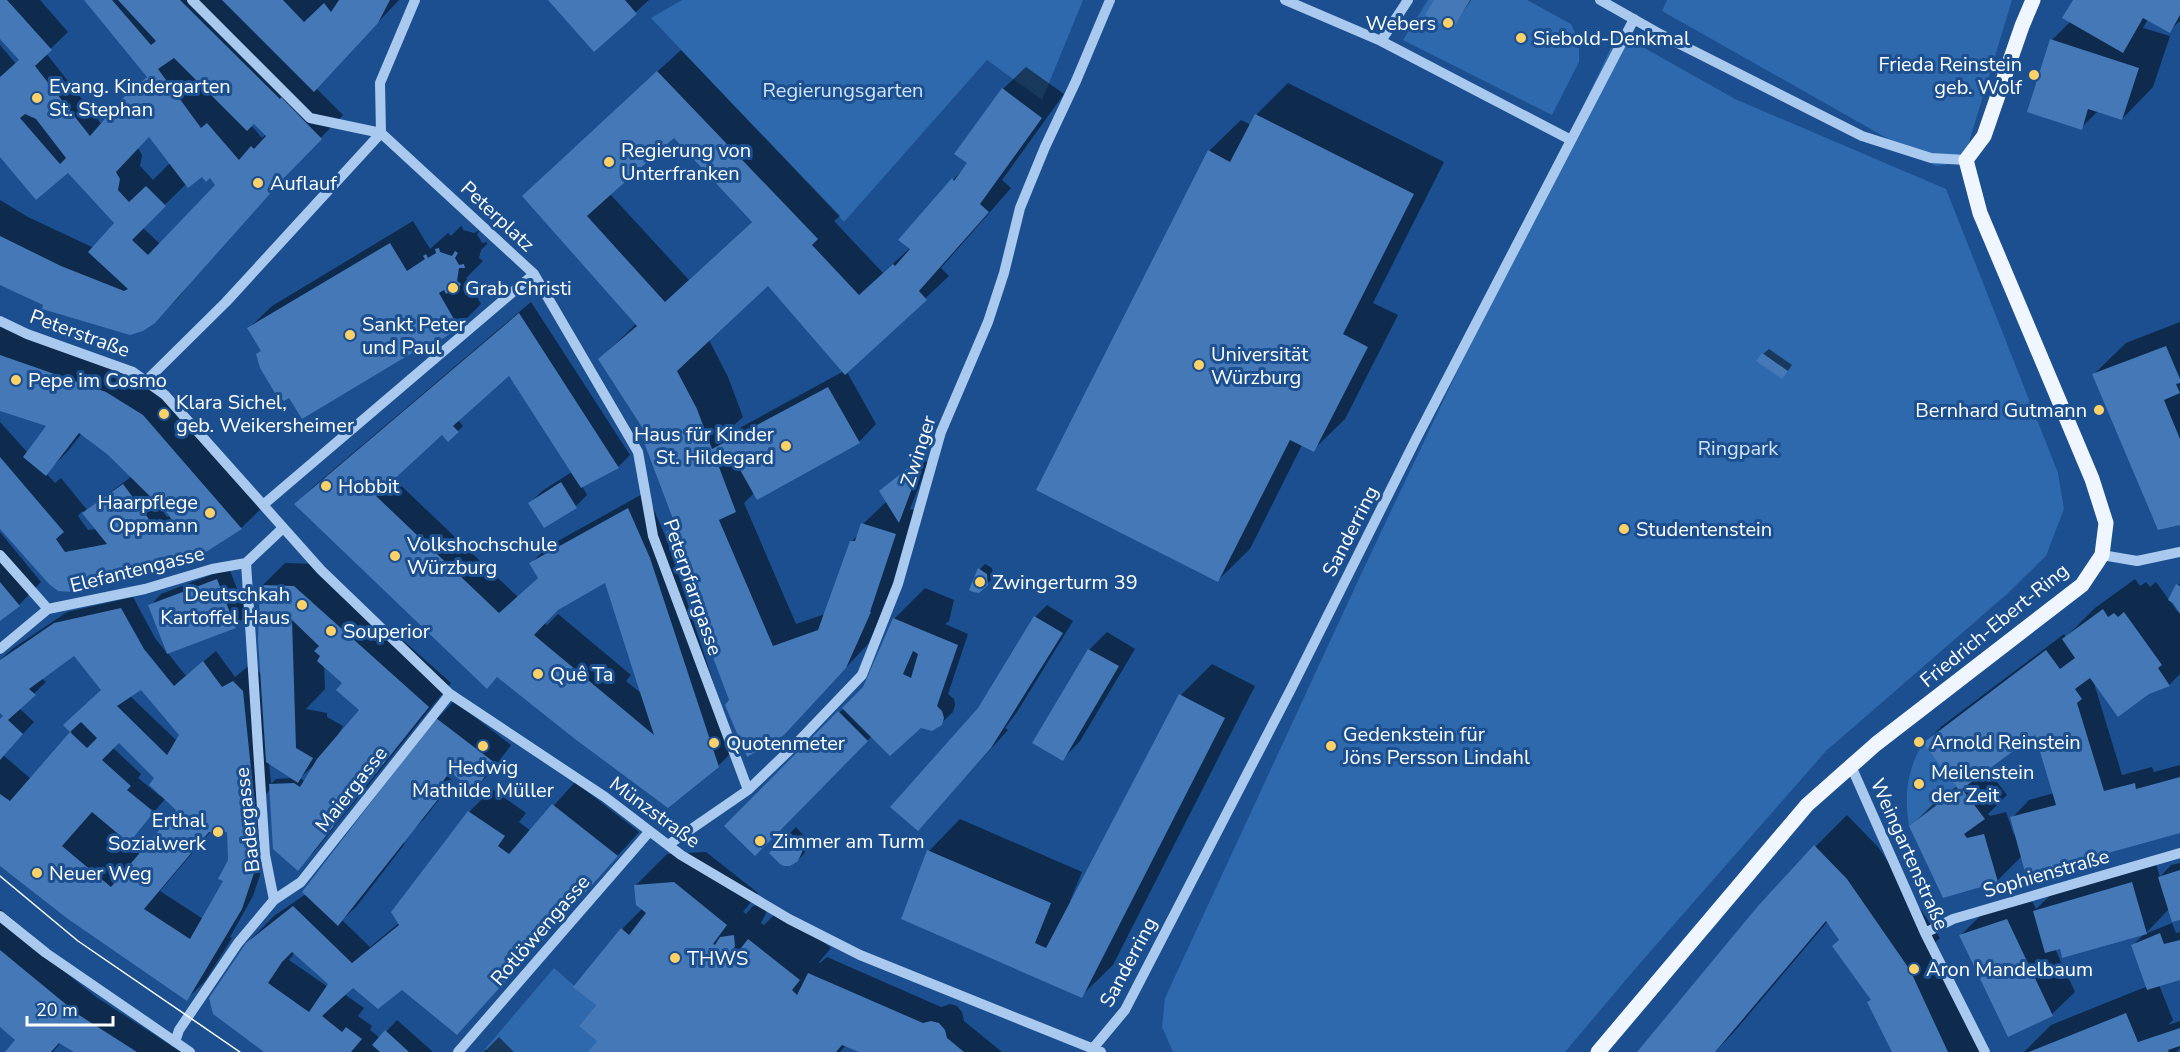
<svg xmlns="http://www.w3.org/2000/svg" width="2180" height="1052" font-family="'Nunito Sans',sans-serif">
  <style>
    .green { fill: #2e69ad }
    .shadow { fill: #0007; fill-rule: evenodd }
    .building { fill: #4478b7; fill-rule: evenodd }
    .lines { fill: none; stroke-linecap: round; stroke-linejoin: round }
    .minor { stroke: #a9c9ee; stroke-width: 10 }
    .major { stroke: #f0f6ff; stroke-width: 15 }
    .tram { stroke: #fff; stroke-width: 1.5 }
    .poi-dot { fill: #ffd166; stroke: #1b4f8f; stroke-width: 2 }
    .labels { text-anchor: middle; stroke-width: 6; stroke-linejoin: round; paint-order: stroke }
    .poi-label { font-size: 20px; fill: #fff; stroke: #1b4f8f; text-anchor: start }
    .park-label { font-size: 20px; fill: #cfe3fa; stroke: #1b4f8f }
    .street-label { font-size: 20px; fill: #fff; stroke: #1b4f8f }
  </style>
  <rect width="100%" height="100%" fill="#1b4f8f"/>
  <path class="green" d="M682 0H1083L1042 100 987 60 844 222 651 18Z
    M1428 0H1527L1571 24 1579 41V62L1552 115 1403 40Z
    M1667 0H2012L1963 162 1936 166 1662 11Z
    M1618 33 1735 99 1946 189 2058 473 2064 509 2046 556 2007 594 1826 751 1635 969 1565 1052H1173L1162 1027 1165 998 1363 570Z
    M1923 743 1958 789 1909 826C1904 795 1907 770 1923 743Z
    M554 968 596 1005 579 1026 624 1052H488L485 1049Z"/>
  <path class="shadow" d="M0 0H40L68 32 46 53 102 125 148 76 85 0H399L316 88 343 115 300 159 187 283V287L178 298 154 322 45 304 0 284V200L28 217 94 248 116 224 68 171 0 155V45L16 64 20 60 0 36ZM254 122 266 134 262 138 251 125ZM150 135 170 163 153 180 140 166 142 155 138 148ZM202 175 221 180 160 244 142 227 187 183Z
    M550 0H649L594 50Z
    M1436 0H1471L1452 29Z
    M2074 0H2180V21L2169 31 2148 19 2143 28 2170 36 2153 87 2122 119 2098 111 2081 128 2052 40 2071 21Z
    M681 50 840 216 834 221 883 273 910 248 901 239 969 162 1003 89 1026 67 1064 94 1002 180 1011 188 941 268 949 276 847 372 876 424 859 442 755 492 744 503 796 624 825 614 851 542 859 534 863 524 887 501 881 491 921 457 928 463 910 509 917 511 893 590 868 644 806 710 731 701 668 533 676 524 644 438 648 434 600 359 637 323 547 173ZM674 136 753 221 689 280 610 194ZM768 284 844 371 736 430 734 425 743 417 728 377 709 340Z
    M1288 83 1444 162 1373 303 1398 315 1345 419 1313 450 1302 445 1250 549 1218 580 1209 151 1241 120 1251 125 1256 115Z
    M413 221 430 249 448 233 451 236 460 227 462 226 463 230 474 233 480 230 477 234 482 243 487 242V244L481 250 479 258 483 261 466 278 481 304 458 327 434 342 432 339 290 396 258 354 262 350 249 328 272 306Z
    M531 302 630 455 618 467 582 486 587 495 576 506 530 503 542 491 572 472 510 373 458 420 463 426 458 431 443 434 393 478 518 597 539 577 531 563 549 546 646 492 667 540 735 749 718 766 668 806 296 504 313 487ZM605 581 642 694 626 681 631 675 558 614 547 625 545 623 559 608Z
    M0 320 129 369 166 392 264 506 241 528 72 591 0 526V422L28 453 48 425 0 409ZM82 433 108 452 132 476 87 510 61 478 55 483 46 473 68 451ZM161 505 171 516 167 517 160 507ZM82 511 96 529 88 530 78 516Z
    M2180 322V524L2094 374 2126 343Z
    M1769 349 1792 365 1787 372 1763 354Z
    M0 532 41 582 19 605 0 619Z
    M285 563 317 564 451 683 315 851 298 868 271 789 262 798 268 851 253 896 230 937 232 938 205 981 187 999 0 865V721L5 716 0 711V660L12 649 67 612 133 597 155 638 166 652 150 606 161 594 229 568 247 615 235 626 167 652 186 676 216 651 235 677 251 664 262 675V586ZM74 654 103 689 65 725 72 732 31 779 3 755 34 722 19 708 46 682 41 678ZM324 666 344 683 362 710 341 734 339 733 343 726 327 717V713L306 709 325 689ZM141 688 180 735 177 741 130 696ZM119 741 156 777 162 794 160 796 138 778 141 774 112 747ZM269 762 293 778 276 779 271 784ZM313 766 304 781 300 778ZM166 798 178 810 140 854 127 843ZM229 830 230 861 225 881 203 919 160 891 211 831Z
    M985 564 992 568 993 578 979 591 980 569Z
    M2135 579 2140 586 2146 582 2150 587 2156 582 2178 612 2180 611 2178 585 2180 583V674L2169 685 2148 692 2093 680 2122 775 2152 767 2154 772 2180 765V832L2022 856 1997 881 1911 826 1934 803 1957 786 1925 743 1942 726 2064 634 2066 637 2095 608ZM2036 732 2054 793 2029 800 2012 818 2016 835H2014L2006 812 1990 816 1988 814 2007 795 1987 769Z
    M925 588 954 600 949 621 945 624 968 634 948 694 954 699 955 705 953 712 936 728 921 726 872 736 755 853 726 826 862 690 894 619Z
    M1047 605 1073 621 1017 712 1005 728 1008 730 918 829 979 709 1035 617Z
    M1107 632 1135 649 1080 741 1063 759 1035 742 1089 650Z
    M1212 664 1255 686 1113 965 1081 996 903 919 929 851 960 819 1082 872 1070 901 1072 902 1181 695Z
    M454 701 511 745 492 771 474 789 452 772 447 776 453 781 424 819 402 841 404 844 410 837 356 907 342 920 370 947 399 923 469 812 492 789 526 813 519 822 531 831 575 782 639 832 457 1033 402 988 352 986 344 994 364 1008 358 1016 372 1026 370 1030 380 1038 397 1020 433 1052H266L251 939 274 916 306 894 437 719ZM295 952 330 983 328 987 289 960Z
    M1847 815 1878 847 1940 938 1931 946 1982 1052H1894L1872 999 1841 940 1828 921 1734 1032 1715 1052H1639L1815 847Z
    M796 827 806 838 808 843 804 854 798 860 771 853Z
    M706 852 758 893 743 912 746 914 753 906 765 904 766 913 761 923 764 925 780 909 831 948 819 962 820 963 827 957 941 1007 950 1004 957 1006 962 1012 964 1021 1002 1052H864L846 1045 840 1052H589L599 1041 598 1005 575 987 622 929 643 908 636 885 667 854Z
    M2155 861 2160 877 2171 865 2180 863V918L2169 909 2145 934 2172 923 2176 933 2180 932V979L2159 985 2173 1020 2168 1025 2180 1021V1048L2176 1052H2024L2051 1025 2148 986 2133 945 2146 932 2055 949 2075 992 2052 1014 2009 1035 1961 935 1984 912 2030 897 2036 909 2058 888Z
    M0 909 33 936 28 942 96 997 181 1052H76L61 1042 53 1052H7L22 1035 0 1025Z
    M499 1037 514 1052H484Z"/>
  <path class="building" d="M0 0H7L52 50 35 66 90 136 123 98 147 77 84 0H112L151 45 156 41 118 0H180L280 99 281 97 322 139 283 179 155 323 143 331 130 335 42 309 43 305 0 285V236L61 266 124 291 128 289 88 252 114 223 68 173 36 200 0 157V77L19 60 0 39ZM174 58 247 131 254 124 266 136 254 149 251 146 239 160 207 123 201 128 158 69ZM25 114 36 119 66 158 60 164 20 118ZM149 137 188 188 202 177 206 182 210 178 215 185 148 255 132 240 166 206 146 186 129 202 118 190 120 179 116 172Z
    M222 0H283L304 22 324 3 331 12 339 0H390L378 23 314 92Z
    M548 0H625L637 14 594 52Z
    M1434 0H1470L1452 31 1425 15Z
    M2073 0H2180V15L2170 33 2143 18 2123 53 2062 18Z
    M2050 39 2139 68 2122 120 2088 109 2082 130 2027 112Z
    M657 71 818 239 812 245 859 295 893 264 895 266 910 249 898 240 952 178 954 181 967 163 954 154 1002 88 1042 118 980 204 989 212 919 291 927 300 845 375 768 286 677 371 697 409 712 449 828 387 860 443 757 500 734 459 719 467 736 512 719 520 773 646 818 630 850 541H855L861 523 896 534 870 612H871L846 668 784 735 747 757 725 705 729 700 666 532 676 527 642 437 647 435 598 359 637 326 522 196ZM674 138 752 222 665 302 587 216Z
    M1255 114 1414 194 1343 334 1368 347 1352 378 1314 452 1290 440 1218 582 1036 490 1208 150 1230 162Z
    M390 243 407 271 425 259 423 256 426 254 428 258 436 253 435 249 439 248 440 252 452 256 455 251 458 253 455 258 459 265 464 264 465 268H459L457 281 461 284 459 287 454 283 446 288 449 292 446 294 444 290 439 293 459 328 434 344 432 341 302 419 289 398 284 401 275 393 260 368 256 354 261 351 247 328Z
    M519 313 619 468 581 488 509 376 453 426 459 432 448 442 442 435 376 496 499 613 538 578 529 563 628 508 650 558 719 767 668 808 575 739 497 677 487 689 294 504ZM605 583 636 680 654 735 534 635 558 610Z
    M2166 346 2180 379V383L2176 384 2180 393 2164 400 2180 439V525L2158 530 2092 374Z
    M1762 353 1788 371 1782 379 1756 361Z
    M0 355 106 392 143 415 242 529 198 557 137 577 72 592 58 591 49 584 0 529V457L64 532 56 539 65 552 107 544 82 513 123 484 157 530 175 525 168 514 107 454 79 433 46 476 23 457 46 426 0 411Z
    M908 468 917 475 899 523 879 491Z
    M561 482 577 508 544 528 528 503Z
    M978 568 987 574 988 585 979 593 973 592 969 590Z
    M217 579 236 628 167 654 148 605Z
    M0 582 20 606 0 621Z
    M2176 584 2180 586V614L2173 603 2168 600Z
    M260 585 294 586 429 707 298 871 273 849 269 784 294 783 300 787 317 759 359 710 336 690 342 683 317 661 320 656 314 651 319 646 292 620 296 748 313 758 298 783 266 762 258 639Z
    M121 608 144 649 174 686 203 661 222 687 233 681 243 691 255 808 251 810 257 864 242 909 187 1001 68 919 0 866V794L10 801 70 732 63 725 101 690 74 656 29 689 36 695 8 720 23 734 0 760V719L3 716 0 713V660L54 623ZM141 690 179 735 167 755 117 706ZM81 722 97 738 87 748 70 732ZM119 743 154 778 149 785 176 810 111 887 62 846 92 812 129 843 154 812 127 790 131 786 102 760ZM209 832H227L228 860 218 879 223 881 190 939 144 909Z
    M2103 609 2108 617 2114 613 2118 617 2124 612 2162 665 2158 668 2170 686 2149 694 2118 717 2090 678 2075 689 2082 699 2077 703 2104 791 2135 783 2136 789 2180 777V833L2026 876 2010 817 2056 805 2035 735 1962 789 1985 819 1964 834 1967 838 1984 834 1998 882 1943 898 1909 826 1958 789 1923 743 2046 650 2060 669 2075 658 2062 639Z
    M1034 616 1063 633 991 748 918 831 890 807 978 708Z
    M893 618 958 645 937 706 942 711 944 718 942 725 932 731 921 728 890 756 842 708 863 687ZM913 651 918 654 911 678 903 674Z
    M1088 649 1119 666 1063 761 1032 743Z
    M1179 694 1225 718 1082 998 901 919 927 850 1051 903 1035 943 1046 948Z
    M838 711 868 741 755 856 724 826Z
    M436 718 495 763 474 791 450 772 437 789 443 793 338 926 302 892Z
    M552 804 618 856 457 1035 402 990 378 1009 353 988 322 1016 342 1032 346 1027 362 1039 351 1052H264L213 1014 209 998 246 943 293 906 352 963 399 925 391 912 468 811 505 836 498 846 509 854ZM292 952 328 984 309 1012 268 983 282 962Z
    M789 832 801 844 803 850 798 861 790 866H784L780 864 769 853Z
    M1814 845 1847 879 1910 970 1948 1052H1892L1867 1002 1871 1000 1832 946 1839 940 1826 921 1715 1052H1637L1758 906Z
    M2180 870V920L2172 922 2158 877Z
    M674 882 727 925 713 944 715 945 720 937 734 935 735 946 731 955 734 957 748 939 800 980 792 990 797 995 808 973 923 1023 931 1021 939 1023 945 1030 947 1038 964 1052H859L842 1045 836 1052H588L597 1041 579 1026 596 1005 573 987 621 928 629 935 646 913 636 905 634 885Z
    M2132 882 2147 934 2062 958 2060 949 2045 953 2033 911Z
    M2007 919 2053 1016 2008 1037 1959 935Z
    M2160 933 2164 944 2180 940V980L2147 990 2131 945Z
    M0 950 79 1015 137 1052H74L59 1043 51 1052H5L15 1040 0 1027Z
    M2126 1013 2138 1042 2180 1028V1046L2168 1050 2169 1052H2029Z
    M385 1030 409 1052H380L372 1045Z"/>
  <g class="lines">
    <path class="minor" d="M192 0 310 118 381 133
      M1285 0 1381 41 1571 140
      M1600 0 1660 34 1862 136 1931 158 1966 160
      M1381 41 1408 0
      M381 133 534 274 638 452 653 536 748 790
      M381 133 380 83 415 0
      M0 321 27 334 133 372 165 395 321 570 450 694 605 797 681 855 789 919 860 955 1101 1052
      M146 381 226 302 381 133
      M263 505 534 274
      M0 555 48 609
      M2102 555 2137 561 2180 552
      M246 563 265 855 274 900
      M0 649 48 609 145 589 212 569 246 563 283 528
      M1851 766 1925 933 1985 1052
      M668 845 748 790 797 743 862 675 898 584 941 432 988 322 1004 273 1020 208 1045 147 1076 81 1110 0
      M0 916 46 953 190 1052
      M1925 933 1953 919 2180 853
      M175 1042 179 1030 238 943 274 900 301 882 450 694
      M458 1052 649 832
      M1090 1052 1125 1010 1291 689 1416 439 1634 19"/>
    <path class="major" d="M1598 1052 1807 805 1876 744 2082 585 2102 555 2106 523 2092 479 1980 213 1966 160 1984 136 2022 26 2033 0"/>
    <path class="tram" d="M0 876 78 941 240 1052"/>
  </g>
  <g class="poi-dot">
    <circle cx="1448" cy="23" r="6"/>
    <circle cx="1521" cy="38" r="6"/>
    <circle cx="2034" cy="75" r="6"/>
    <circle cx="37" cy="98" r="6"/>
    <circle cx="609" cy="162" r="6"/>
    <circle cx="258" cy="183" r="6"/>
    <circle cx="453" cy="288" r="6"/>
    <circle cx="350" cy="335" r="6"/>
    <circle cx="1199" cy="365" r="6"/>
    <circle cx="16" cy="380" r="6"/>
    <circle cx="2099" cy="410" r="6"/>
    <circle cx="164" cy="414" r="6"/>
    <circle cx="786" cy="446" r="6"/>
    <circle cx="326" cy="486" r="6"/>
    <circle cx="210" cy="513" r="6"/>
    <circle cx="1624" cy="529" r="6"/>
    <circle cx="395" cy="556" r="6"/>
    <circle cx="980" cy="582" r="6"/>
    <circle cx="302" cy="605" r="6"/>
    <circle cx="331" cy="631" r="6"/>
    <circle cx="538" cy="674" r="6"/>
    <circle cx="1919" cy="742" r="6"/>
    <circle cx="714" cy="743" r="6"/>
    <circle cx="483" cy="746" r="6"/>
    <circle cx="1331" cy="746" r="6"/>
    <circle cx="1919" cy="784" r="6"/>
    <circle cx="218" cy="832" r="6"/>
    <circle cx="760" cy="841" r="6"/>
    <circle cx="37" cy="873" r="6"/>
    <circle cx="675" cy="958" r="6"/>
    <circle cx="1914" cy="969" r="6"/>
  </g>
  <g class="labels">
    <g class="poi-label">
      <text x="1436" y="30" text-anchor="end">Webers</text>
      <text x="1533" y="45">Siebold-Denkmal</text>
      <text x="2022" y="71" text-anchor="end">Frieda Reinstein<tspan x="2022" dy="23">geb. Wolf</tspan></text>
      <text x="49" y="93">Evang. Kindergarten<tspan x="49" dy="23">St. Stephan</tspan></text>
      <text x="621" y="157">Regierung von<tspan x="621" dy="23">Unterfranken</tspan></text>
      <text x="270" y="190">Auflauf</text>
      <text x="465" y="295">Grab Christi</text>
      <text x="362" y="331">Sankt Peter<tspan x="362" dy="23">und Paul</tspan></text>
      <text x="1211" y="361">Universität<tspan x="1211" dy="23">Würzburg</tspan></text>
      <text x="28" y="387">Pepe im Cosmo</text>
      <text x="176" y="409">Klara Sichel,<tspan x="176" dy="23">geb. Weikersheimer</tspan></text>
      <text x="2087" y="417" text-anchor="end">Bernhard Gutmann</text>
      <text x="774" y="441" text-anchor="end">Haus für Kinder<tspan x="774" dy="23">St. Hildegard</tspan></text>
      <text x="338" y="493">Hobbit</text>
      <text x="198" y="509" text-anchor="end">Haarpflege<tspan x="198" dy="23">Oppmann</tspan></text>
      <text x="1636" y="536">Studentenstein</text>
      <text x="407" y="551">Volkshochschule<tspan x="407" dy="23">Würzburg</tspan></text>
      <text x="992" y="589">Zwingerturm 39</text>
      <text x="290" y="601" text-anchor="end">Deutschkah<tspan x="290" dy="23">Kartoffel Haus</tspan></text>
      <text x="343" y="638">Souperior</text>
      <text x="550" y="681">Quê Ta</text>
      <text x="1343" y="741">Gedenkstein für<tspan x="1343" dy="23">Jöns Persson Lindahl</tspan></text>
      <text x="1931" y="749">Arnold Reinstein</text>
      <text x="726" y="750">Quotenmeter</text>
      <text x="483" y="774" text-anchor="middle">Hedwig<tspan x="483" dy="23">Mathilde Müller</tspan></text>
      <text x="1931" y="779">Meilenstein<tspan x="1931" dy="23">der Zeit</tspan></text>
      <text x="206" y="827" text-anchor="end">Erthal<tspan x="206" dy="23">Sozialwerk</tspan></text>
      <text x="772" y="848">Zimmer am Turm</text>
      <text x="49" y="880">Neuer Weg</text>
      <text x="687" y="965">THWS</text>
      <text x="1926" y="976">Aron Mandelbaum</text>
    </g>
    <g class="park-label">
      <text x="843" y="97">Regierungsgarten</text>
      <text x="1738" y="455">Ringpark</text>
    </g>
    <g class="street-label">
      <text transform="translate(498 216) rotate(43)" y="7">Peterplatz</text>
      <text transform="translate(80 333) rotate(20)" y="7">Peterstraße</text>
      <text transform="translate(918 451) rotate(-72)" y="7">Zwinger</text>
      <text transform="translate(1350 531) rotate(-63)" y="7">Sanderring</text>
      <text transform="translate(137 569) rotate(-14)" y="7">Elefantengasse</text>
      <text transform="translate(693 587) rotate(71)" y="7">Peterpfarrgasse</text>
      <text transform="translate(1994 625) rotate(-39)" y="7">Friedrich-Ebert-Ring</text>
      <text transform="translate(351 789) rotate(-52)" y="7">Maiergasse</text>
      <text transform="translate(655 812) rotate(36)" y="7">Münzstraße</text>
      <text transform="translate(247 820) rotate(-96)" y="7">Badergasse</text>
      <text transform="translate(1910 854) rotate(66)" y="7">Weingartenstraße</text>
      <text transform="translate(2046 873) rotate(-16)" y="7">Sophienstraße</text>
      <text transform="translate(540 930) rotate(-49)" y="7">Rotlöwengasse</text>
      <text transform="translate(1128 962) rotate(-62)" y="7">Sanderring</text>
    </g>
  </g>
  <path d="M27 1016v9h86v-9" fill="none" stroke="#ffffff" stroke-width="3"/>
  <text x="36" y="1016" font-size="18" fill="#ffffff" stroke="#1b4f8f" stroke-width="4.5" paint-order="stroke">20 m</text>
</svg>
